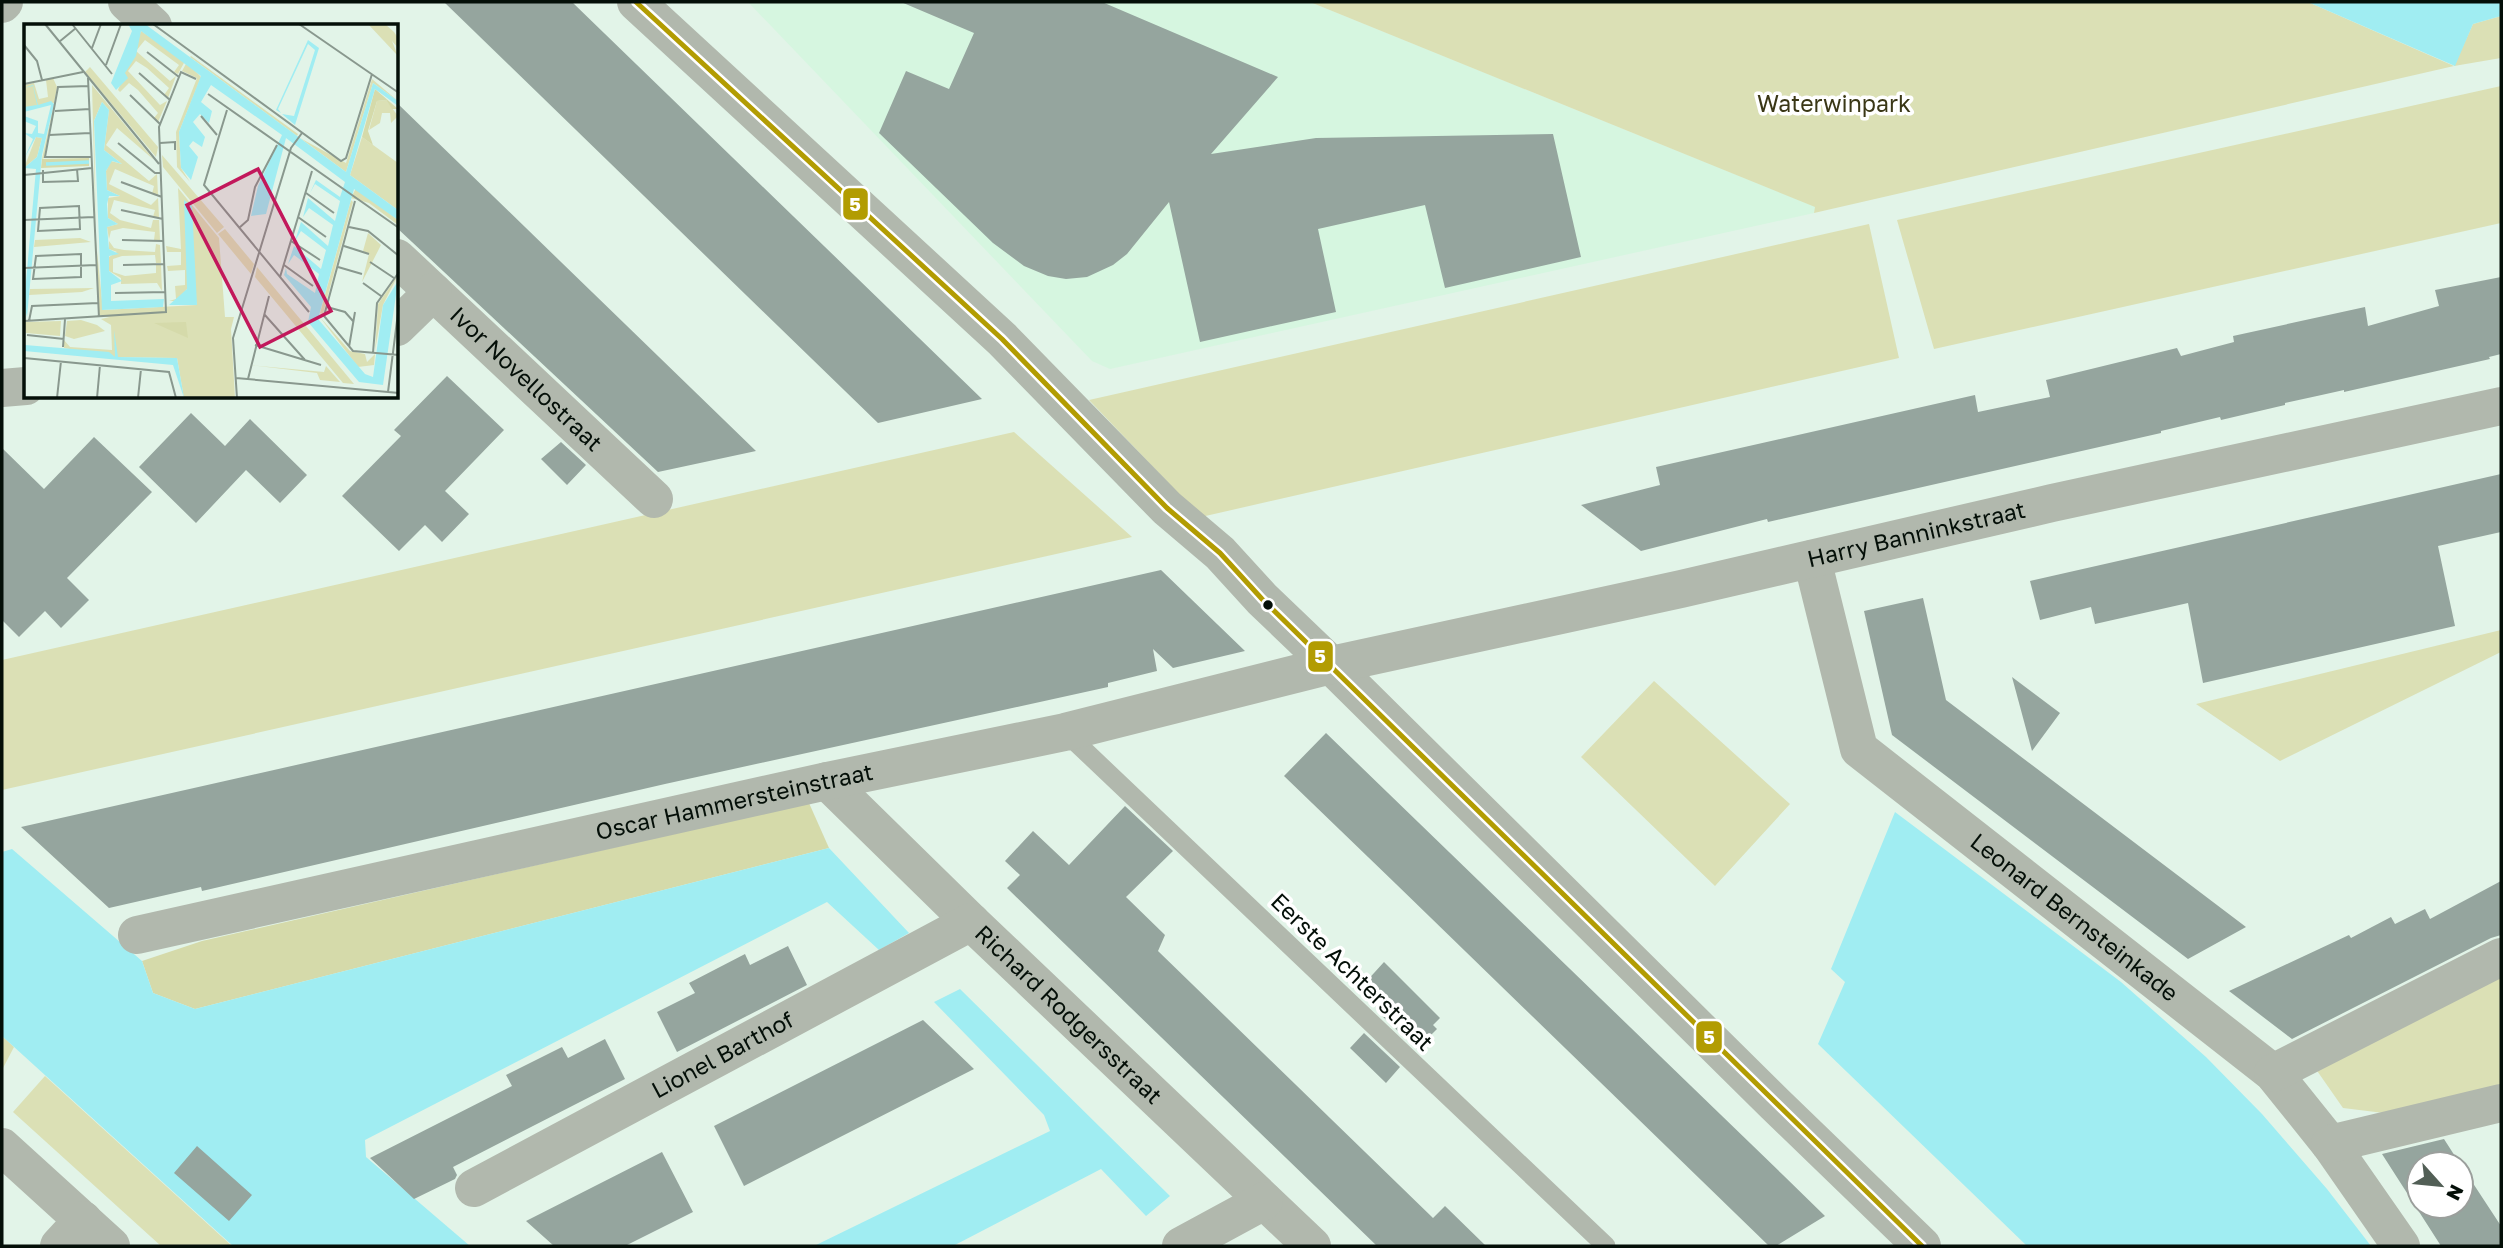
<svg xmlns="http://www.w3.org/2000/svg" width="2503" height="1248" font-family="'Golos Text',sans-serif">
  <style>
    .built { fill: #d6f6e0 }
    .green { fill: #dbe0b5 }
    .forest { fill: #d5daaa }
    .water { fill: #a0edf2 }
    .building { fill: #95a59e }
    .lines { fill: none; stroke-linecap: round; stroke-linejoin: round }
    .lane { stroke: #b1b8ad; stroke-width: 19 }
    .street { stroke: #b1b8ad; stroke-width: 38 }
    .bus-1-casing { stroke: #fff; stroke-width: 10 }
    .bus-1 { stroke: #b29c02; stroke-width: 5 }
    .bus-dot { fill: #040f08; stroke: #fff; stroke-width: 2.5 }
    .labels { text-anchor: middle; stroke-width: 7; stroke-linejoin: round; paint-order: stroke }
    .park-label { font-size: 23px; fill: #3a3716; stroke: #fff }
    .street-label { font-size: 23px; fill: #040f08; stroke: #fff }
    .inset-river { fill: none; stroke: #a0edf2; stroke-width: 3.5 }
    .inset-road { fill: none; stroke: #89988e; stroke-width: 2 }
    .view { fill: #c2185b; fill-opacity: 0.15; stroke: #c2185b; stroke-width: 3.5 }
    .inset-edge { fill: none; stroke: #040f08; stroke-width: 3.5 }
    .line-badge { stroke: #fff; stroke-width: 2.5 }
    .badge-label { font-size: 19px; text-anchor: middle; font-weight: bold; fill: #fff }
  </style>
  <rect width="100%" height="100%" fill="#e2f4e8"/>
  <path class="built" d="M748 2H1310L1816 207 1814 213 1110 369 1092 361Z"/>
  <path class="green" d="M1310 2H2308L2454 66 2473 24 2501 16V58L2454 66 1814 213 1815 207Z
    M2501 86V223L1934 349 1897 220Z
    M1869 224 1899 358 1201 517 1089 400Z
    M1014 432 1132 537 2 790V660Z
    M2501 630V652L2280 761 2196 704Z
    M1654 681 1790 804 1715 886 1581 757Z
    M2501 973V1085L2408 1116 2343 1108 2313 1065Z
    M2 1036 14 1047 2 1070Z
    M45 1076 232 1246H161L13 1112Z"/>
  <path class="forest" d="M809 803 829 848 195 1009 153 993 142 961 202 941Z"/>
  <path class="water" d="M2308 2H2501V16L2473 24 2455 66Z
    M1895 812 2121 982 2206 1057 2262 1114 2327 1189 2371 1246H2027L1818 1044 1845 982 1831 969Z
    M829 848 909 933 879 950 827 902 365 1140 366 1157 470 1246H233L2 1036V852L12 849 142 961 153 993 195 1009Z
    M960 989 1170 1196 1146 1216 1101 1169 953 1246H814L1050 1131 1044 1115 934 1002Z"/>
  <path class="building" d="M444 2H572L982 399 878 423Z
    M901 2H1102L1278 77 1211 154 1316 138 1553 134 1581 257 1445 288 1425 205 1318 229 1336 312 1200 342 1169 202 1127 254 1113 265 1087 277 1066 279 1048 276 1024 266 993 243 879 133 906 71 949 89 974 33Z
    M397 103 756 451 658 472 412 242 397 228Z
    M2501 277V354L2489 357 2490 359 2344 392V390L2317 396 2285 403V405L2221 420 2220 417 2161 431V433L1768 522 1767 519 1641 551 1581 505 1660 485 1656 467 1975 395 1978 412 2050 397 2046 380 2177 348 2181 356 2234 342 2233 336 2365 307 2368 326 2439 306 2435 290Z
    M447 376 504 430 445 491 469 514 442 542 425 525 399 551 342 496 401 436 394 430Z
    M191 413 225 446 250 419 307 475 280 503 246 470 196 523 139 467Z
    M94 437 152 492 67 578 89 600 61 628 45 611 19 637 2 620V448L44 489Z
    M561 442 586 465 567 485 541 459Z
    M2501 474V532L2438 546 2455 626 2203 683 2188 603 2095 624 2091 607 2040 620 2030 581Z
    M1161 570 1245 651 1173 668 1153 649 1157 671 1108 683V687L665 784 202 891 201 887 109 908 21 827Z
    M1923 598 1946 700 2246 927 2188 959 1892 735 1864 611Z
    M2012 677 2060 713 2032 751Z
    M1326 733 1783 1175 1825 1216 1776 1246H1769L1396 884 1284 776Z
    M1125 806 1173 851 1126 897 1165 935 1158 951 1433 1218 1445 1206 1486 1246H1377L1007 888 1020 875 1005 861 1033 831 1069 865Z
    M2501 881V935L2491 938 2292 1039 2229 991 2349 935 2351 938 2391 917 2395 924 2425 909 2430 919Z
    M788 946 807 985 677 1052 657 1012 695 993 689 983 745 954 750 965Z
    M1384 962 1440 1018 1433 1025 1437 1029 1417 1049 1381 1015 1388 1008 1364 984Z
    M923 1020 974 1069 744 1186 714 1126Z
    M1364 1033 1400 1067 1386 1083 1350 1048Z
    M605 1039 625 1079 453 1167 457 1175 455 1179 414 1199 370 1158 512 1086 506 1075 562 1047 568 1058Z
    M2444 1139 2460 1164H2419V1206H2461V1165L2501 1226V1246H2441L2382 1154Z
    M197 1146 252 1195 229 1221 174 1173Z
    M662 1152 693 1212 625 1246H554L526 1221Z"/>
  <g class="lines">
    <path class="lane" d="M1065 732 1606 1246"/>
    <g class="street">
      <path d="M127 2 153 26"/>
      <path d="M636 2 1002 339 1167 508 1220 553 1262 599 1331 665 1775 1104 1922 1246"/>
      <path d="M2 4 4 2"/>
      <path id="s1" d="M397 258 654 499"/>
      <path d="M397 327 433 292"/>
      <path d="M2 388 26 386"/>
      <path id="s2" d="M1812 559 1859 749 2273 1073 2330 1144 2401 1246"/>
      <path id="s3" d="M827 781 971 922 1312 1246"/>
      <path id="s4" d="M137 935 827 781 1065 732 1331 665 1681 589 2052 503 2501 406"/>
      <path d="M2273 1073 2501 957"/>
      <path d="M2330 1144 2501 1103"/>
      <path d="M2 1147 111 1246"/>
      <path id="s5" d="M474 1188 971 922"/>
      <path d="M59 1246 83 1220"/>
      <path d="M1181 1246 1264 1201"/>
    </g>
    <g class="bus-1-casing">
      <path id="bus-1" d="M636 2 1002 339 1167 508 1220 553 1262 599 1922 1246"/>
    </g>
    <use href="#bus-1" class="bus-1"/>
  </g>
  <circle class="bus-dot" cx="1268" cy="605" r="6"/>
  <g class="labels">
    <g class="park-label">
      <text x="1834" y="112">Waterwinpark</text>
    </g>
    <g class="street-label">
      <text dy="8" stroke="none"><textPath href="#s1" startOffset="177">Ivor Novellostraat</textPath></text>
      <text dy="8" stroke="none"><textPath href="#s4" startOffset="1824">Harry Banninkstraat</textPath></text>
      <text dy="8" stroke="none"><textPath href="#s4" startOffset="612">Oscar Hammersteinstraat</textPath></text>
      <text dy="8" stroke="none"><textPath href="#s2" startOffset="469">Leonard Bernsteinkade</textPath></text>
      <text transform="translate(1352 972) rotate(44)" y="8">Eerste Achterstraat</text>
      <text dy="8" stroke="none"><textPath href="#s3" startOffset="336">Richard Rodgersstraat</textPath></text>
      <text dy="8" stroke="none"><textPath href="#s5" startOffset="282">Lionel Barthof</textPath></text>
    </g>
  </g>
  <g transform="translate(24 24)">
    <rect width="374" height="374" fill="#e2f4e8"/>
    <path d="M344 0H361L370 8 374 14V24L368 17 374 32ZM117 7 161 37 154 50 150 48 155 41 121 16 112 27 146 57 152 52 144 74 140 71 145 64 123 44 112 37 104 47 136 81 143 77 134 98 130 94 134 89 114 66 105 59 96 68 94 66ZM167 32 274 110 273 112 166 33ZM163 38 177 53 155 108 157 144 166 158 153 143 152 108 173 54 158 47ZM66 43 134 123 132 133 61 48ZM29 54 33 63 20 134 18 135 30 79 1 85 0 61 10 59 15 75 24 73 22 56ZM348 55 374 77 349 59 322 148 276 114 322 139ZM68 61 130 136 93 104 82 121 125 157 133 150 134 171 128 170 130 162 91 145 85 160 127 181 134 174 135 193H129L131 186 90 176 86 189 96 196 127 204 129 196H135L136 216H130L131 208 99 204 87 207 85 215 83 203 94 200 84 194V174L96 172 83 166 82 147 87 137 98 140 80 126 85 86 78 78 70 97 72 216ZM362 76 374 92 367 99 366 89H358L356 99 345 106 353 77ZM12 113 18 114 13 133 0 144ZM338 113 374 139V186L326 151ZM138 131 200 203 193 209 139 143ZM154 164 195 214 201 293H210L207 305 211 374H160L153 334 88 333 40 324V316L46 323 88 326 87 301 77 295 86 293H75L72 217 79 286 173 281 163 248V265L154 277H145L152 275 151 262 161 261V246L144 247 143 242 157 241V228H143L142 222 157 225ZM332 164 374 196V201L345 179 327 174ZM327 176 329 178 299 290 296 289ZM201 205 230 240 227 250 194 210ZM344 209 357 221 338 258 345 230 339 227ZM11 216 56 214 67 218 10 223ZM85 217 90 224 100 226 131 228 132 220 136 221 137 239H132L131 231 98 232 89 235V248L101 252 132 249V241H137L138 267 133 259 97 260V254L85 247V233L93 228 85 225ZM233 243 330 360 319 359 231 253ZM374 251 359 281 351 327 354 280ZM70 264 58 268 5 271 6 265ZM295 292 326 327 341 330 343 338 351 330 350 341 334 343ZM57 296 73 301 81 307 50 315 41 312 43 297ZM37 297 36 312 2 309 0 298ZM226 341 300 348 302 342 316 358 296 356 293 349Z" fill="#dbe0b5"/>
    <path d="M351 65 374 85H368L362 76 353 77 344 107 349 121 338 113ZM65 134V142L17 144 18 135ZM162 298 164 314 130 299 160 298Z" fill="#d5daaa"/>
    <path d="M104 0H121L322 148 349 59 374 77V82L351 65 326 151 374 186V196L330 165 294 295 341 350 349 353 359 281 374 257 359 361 335 358 284 298 287 283 260 251 262 244 263 250 291 269 295 250 270 231 264 240 270 222 297 245 302 226 277 207 271 217 277 198 304 222 309 201 285 184 279 193 284 174 311 197 316 177 291 160 286 169 292 156 316 173 321 158 262 114 242 190 227 192 234 162 258 111 187 61 177 78 188 87 185 99 176 90 169 98 181 113 178 123 169 117 165 122 174 133 167 156 157 144 155 108 177 52 117 7 112 32 101 49 104 54 92 66 87 59 108 7ZM284 16 295 24 271 101 258 90 270 92 291 26 284 20 254 85 257 89 252 86ZM9 61 14 81 27 77 30 80 18 131 3 293 0 280 12 145 0 144 13 133 18 114 12 113 0 135 9 115 0 109 8 110 12 102 0 97V92L14 97V109L20 110 27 81 0 88V83L13 81 9 62 0 64ZM78 78 85 86 80 126 98 140 88 137 82 147 83 166 96 172H85L83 180 84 194 94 200 83 203 85 225 95 230 85 232V247L98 257 87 261V277L140 275 139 283 78 286 70 97ZM160 176 168 182 173 281H145L163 265ZM0 301 1 321 85 328 91 333 90 306 94 333 153 334 160 374 149 341 0 327Z" fill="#a0edf2"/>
    <path class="inset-river" d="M22 140 65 138"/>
    <path class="inset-road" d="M21 0 135 140M48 0 88 50M129 0 317 137 322 134 348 50M275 0 375 69M35 18 52 4M0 21 13 37 18 56M68 24 77 0M123 28 155 53M82 41 97 0M115 49 146 76M155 53 157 48 172 55M64 54 75 294M0 60 59 48M65 62 34 63 21 133H68M184 70 375 204M106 71 136 100M203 86 180 161 285 288M31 87 66 85M177 92 193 111M25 111 66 109M94 119 131 149H137M136 119 151 118V126M19 146V158L54 157 53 145M0 151 68 144M97 158 138 173M282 169 310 189M331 177 300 292 329 327 375 331M55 182 56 205 14 207 16 184ZM97 186 139 195M274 193 302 213M0 196 70 193M325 203 344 207 375 232M215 204 224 196 231 163 253 121M98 216 139 217M267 217 296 236M320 222 345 230M57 230V253L9 255 12 232ZM346 238 370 254M99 241 140 240M260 241 289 262M314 243 338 250M0 244 72 241M256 253 288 147M339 259 357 272M91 269 142 268M303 283 321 288 329 297M240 290 281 336M0 297 142 288 135 103 155 53M5 297 8 282 74 279M3 311 40 315M231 321 297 341M39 323 41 295M325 323 331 288M349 329 353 279 375 248M0 334 145 348 152 374M212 354 375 369M224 355 245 272M364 368 375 281M33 374 37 337M73 374 76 341M114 374 117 345M213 374 209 314 267 124 278 109"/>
    <path class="view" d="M234 145 307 287 236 323 163 181Z"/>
    <rect width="374" height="374" class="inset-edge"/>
  </g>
  <g class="line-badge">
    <rect x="842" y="187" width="27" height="34" rx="7" fill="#b29c02"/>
    <rect x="1307" y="640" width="27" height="33" rx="7" fill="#b29c02"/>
    <rect x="1695" y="1020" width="28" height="34" rx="7" fill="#b29c02"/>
  </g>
  <g class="badge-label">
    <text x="855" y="211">5</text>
    <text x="1320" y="663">5</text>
    <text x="1709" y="1044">5</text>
  </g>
  <rect width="2503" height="1248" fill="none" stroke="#040f08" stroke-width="7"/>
  <g transform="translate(2440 1185) rotate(117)"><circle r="33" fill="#ffffff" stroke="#9b9f9c" stroke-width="2"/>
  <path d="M0-5L12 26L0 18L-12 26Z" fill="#525f56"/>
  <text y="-10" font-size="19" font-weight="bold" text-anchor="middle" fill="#040f08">N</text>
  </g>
</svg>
